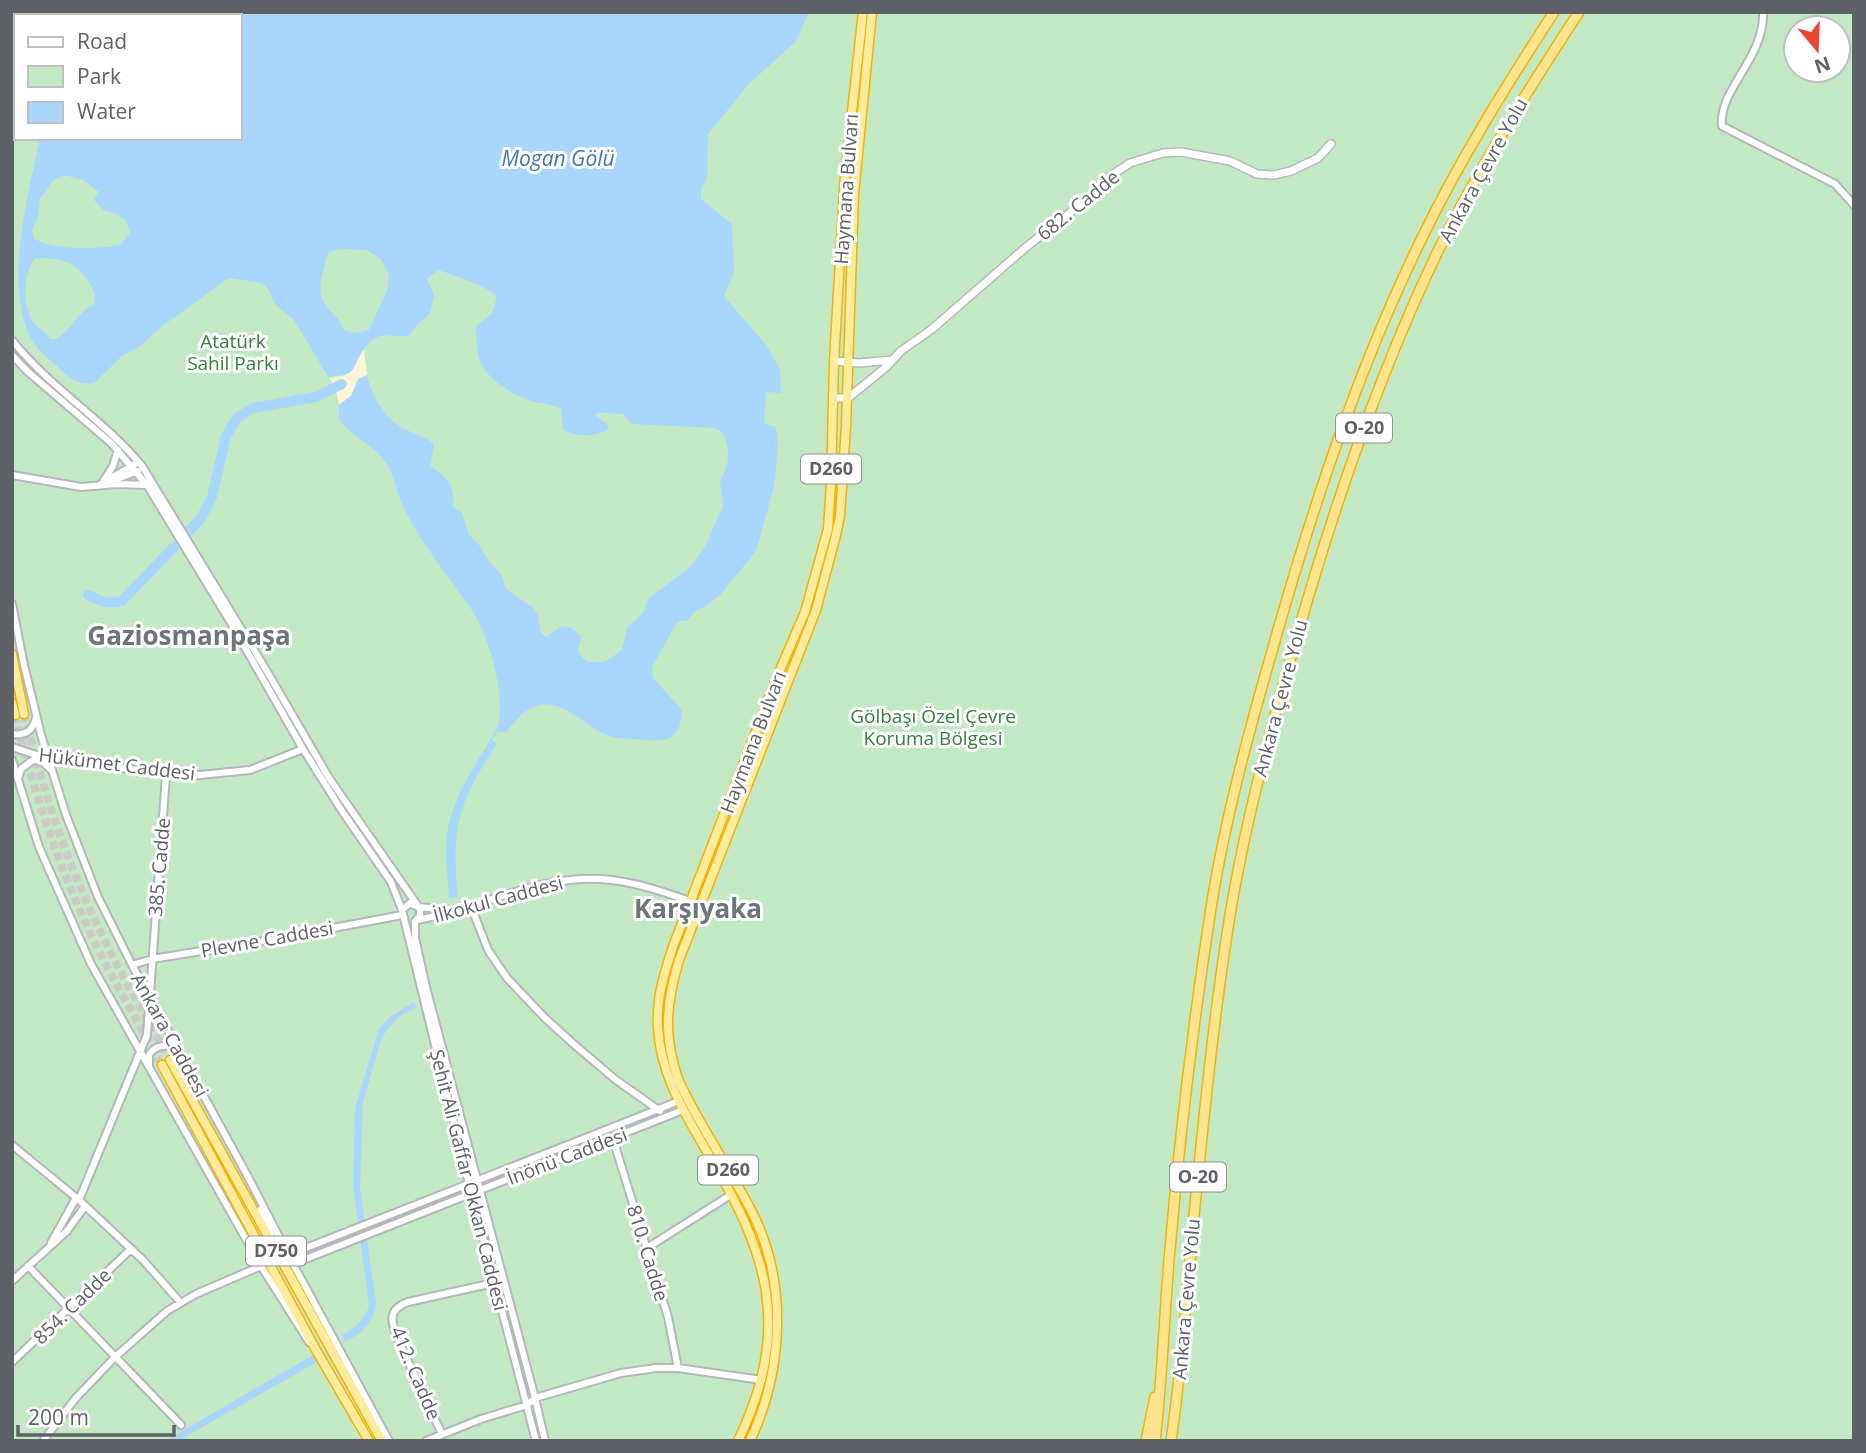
<svg xmlns="http://www.w3.org/2000/svg" width="1866" height="1453" font-family="'Open Sans',sans-serif">
  <style>
    .green { fill: #c3e8c4; fill-rule: evenodd }
    .sand { fill: #fbf4d7 }
    .water { fill: #a8d6ff; fill-rule: evenodd }
    .lines { fill: none; stroke-linecap: round; stroke-linejoin: round }
    .stream { stroke: #a8d6ff; stroke-width: 2 }
    .river { stroke: #a8d6ff; stroke-width: 10 }
    .trunk-tunnel { stroke: #cccbc7; stroke-width: 8; stroke-dasharray: 8 4; stroke-linecap: butt }
    .tertiary-casing { stroke: #b4b7bb; stroke-width: 10 }
    .secondary-casing { stroke: #b5b9be; stroke-width: 10 }
    .trunk-casing { stroke: #f7b100; stroke-width: 11 }
    .motorway-casing { stroke: #f7b100; stroke-width: 12 }
    .tertiary { stroke: #fff; stroke-width: 6 }
    .secondary { stroke: #fff; stroke-width: 7 }
    .trunk { stroke: #feec9e; stroke-width: 8 }
    .motorway { stroke: #fde590; stroke-width: 9 }
    .labels { text-anchor: middle; stroke-width: 6; stroke-linejoin: round; paint-order: stroke }
    .shield { fill: #fff; stroke: #8e9195; stroke-width: 2 }
    .shield-label { font-size: 18px; font-weight: bold; fill: #5e6267 }
    .street-label { font-size: 19px; fill: #5e6267; stroke: #fff }
    .park-label { font-size: 19px; fill: #33813a; stroke: #fff }
    .water-label { font-size: 21px; font-style: italic; fill: #4276b3; stroke: #fff }
    .district-label { font-size: 26px; font-weight: bold; fill: #6f7479; stroke: #fff }
  </style>
  <rect width="100%" height="100%" fill="#f0eee7"/>
  <path class="green" d="M12 12H1854V1441H12ZM16 16H240V138H16ZM1796 28H1838V70H1796Z"/>
  <path class="sand" d="M364 349 367 375 360 378 351 396 339 405 336 390 329 378 343 376 350 372Z"/>
  <path class="water" d="M66 12H809L796 41 748 85 708 134 707 179 701 189V199L732 224 734 273 724 296 766 345 780 369 781 393 766 392 764 424 776 427 778 447 774 487 756 551 720 595 706 606 697 610 686 621H679L676 624 652 667 653 678 682 710C681 745 660 742 633 739 624 738 614 738 606 735 585 726 564 700 539 705 524 708 515 722 506 732H496C508 701 490 636 471 609 449 577 424 547 406 512 397 497 396 478 386 463 374 445 352 437 339 420V405L351 396 358 379 367 375C372 398 387 422 409 431 419 436 426 437 434 444L430 466C445 477 457 485 452 506L462 513 469 535 479 545 489 561 502 576 506 589 532 607 538 615 541 633 546 637C559 629 565 618 581 637L578 651 582 657 588 662H605L622 650 627 628 643 613 649 598 690 567 705 547 723 506 720 480C730 466 731 446 721 431L715 428 632 424 623 414C617 414 601 412 596 413V416L606 423 609 429C595 437 576 438 563 429L561 409C551 404 545 404 535 402 516 397 492 383 482 365 476 354 477 340 476 327L492 313 497 296 480 285 439 270 427 279 434 295 430 313 417 325 409 336C384 337 379 328 361 353 357 359 356 367 350 372 344 377 336 374 329 378L294 320 275 304 269 290 262 283 229 278 161 327 140 346 122 356 94 383C78 386 68 377 57 366 47 358 33 346 29 334 5 279 28 195 40 138H240V16H65ZM64 175 83 180 99 192 94 200 103 210 114 213 126 220 130 233 120 245C100 249 50 251 34 238L32 230 38 217 40 198 53 181ZM341 249 367 250 381 259 389 275 387 291 369 330 356 333 344 330C337 314 331 314 324 302 315 289 325 266 328 252ZM35 258C60 258 76 260 89 283 94 290 96 296 95 304 81 309 69 332 56 339H50C46 333 39 329 34 323 21 306 23 275 35 258Z
    M491 739 497 744C458 802 451 828 458 897L449 898C448 880 445 861 446 843 449 804 471 771 491 739Z
    M414 1002 416 1007 397 1018 382 1037 363 1102 360 1188 376 1303C373 1323 363 1333 345 1342L342 1335C356 1327 364 1321 369 1306L353 1184 355 1108 379 1029 390 1017Z
    M313 1355 317 1362 178 1441H165Z"/>
  <g class="lines">
    <path class="stream" d="M491 740 496 732"/>
    <path class="river" d="M189 531 201 518 212 497 226 436 237 418 253 408 316 397 342 384
      M88 595C100 601 109 605 122 601L175 546"/>
    <path class="trunk-tunnel" d="M24 714C43 791 68 866 103 937 123 979 148 1019 170 1060
      M15 715C33 789 56 859 88 928 109 975 137 1019 162 1065"/>
    <g class="tertiary-casing">
      <path id="tertiary" d="M1763 12C1765 58 1718 90 1722 126L1835 184 1854 205
        M12 340C50 388 103 419 142 466L268 673 329 778 420 909V916L415 921V938L426 987 535 1398 545 1441
        M12 355 27 371 111 443 147 485 231 623 303 749 342 811 391 882 402 910 471 1192 536 1441
        M12 475 81 487 117 484 147 485
        M104 480 113 466 118 450
        M109 482 138 471
        M99 485 135 464
        M12 604 24 665 41 735 66 815 98 897 132 965 247 1175 293 1264 389 1441
        M12 734C26 736 33 730 36 718
        M12 747 52 760 190 776 250 770 303 749
        M12 760 39 847 91 964 261 1266 309 1342
        M18 779 21 769 33 760 42 761 50 769
        M471 906 488 950 507 978 546 1019 577 1047 616 1080 660 1111
        M402 910 410 903 418 907 451 910
        M417 920C479 909 538 875 601 879 635 881 670 894 701 905
        M132 965 152 959 275 939 402 915
        M149 1067V1055C155 1045 167 1043 177 1050
        M613 1139 668 1317 678 1368
        M12 1145 79 1200 143 1260 180 1302
        M79 1200 147 1035 166 775
        M261 1209 272 1238
        M51 1243 76 1198
        M647 1248 732 1194
        M288 1255 679 1101
        M293 1264 683 1110
        M28 1266 181 1425
        M12 1281 67 1231 85 1206
        M12 1362 131 1249
        M442 1434 398 1340C391 1321 387 1310 408 1302L498 1282
        M43 1441 75 1399 114 1358 167 1311 196 1294 261 1266
        M426 1441 481 1419 527 1405 535 1398 621 1373 656 1368H678L762 1380"/>
    </g>
    <g class="secondary-casing">
      <path id="secondary" d="M834 361 859 363 892 360
        M833 398H848L885 368 901 351 932 329 1025 248 1081 204 1109 177 1130 163 1163 153 1181 152 1230 161 1257 174 1274 175 1291 171 1318 158 1331 144"/>
    </g>
    <g class="trunk-casing">
      <path id="trunk" d="M12 654 24 714
        M12 703 15 715
        M170 1060 382 1441
        M162 1065 316 1350 369 1441
        M738 1441C793 1326 768 1253 706 1150 684 1112 660 1073 658 1027 656 998 665 971 674 944L777 677 805 612 828 529 831 483 834 361 845 175 863 12
        M750 1441C783 1370 788 1285 753 1214 730 1168 699 1126 678 1079 663 1035 666 1004 679 960L816 610 835 539 840 516 846 426 854 194 872 12"/>
    </g>
    <g class="motorway-casing">
      <path id="motorway" d="M1146 1441 1155 1397
        M1155 1441C1162 1381 1164 1321 1169 1260 1179 1143 1193 1024 1211 908 1225 819 1249 731 1274 644 1313 506 1358 369 1421 240 1459 161 1506 86 1554 12
        M1171 1441C1182 1366 1187 1290 1194 1215 1204 1115 1214 1014 1230 915 1246 818 1272 723 1299 629 1336 500 1379 374 1437 253 1478 169 1528 90 1579 12"/>
    </g>
    <use href="#tertiary" class="tertiary"/>
    <use href="#secondary" class="secondary"/>
    <use href="#trunk" class="trunk"/>
    <use href="#motorway" class="motorway"/>
  </g>
  <g class="labels">
    <g class="shield">
      <rect x="1336" y="413.5" width="56" height="29" rx="5"/>
      <rect x="801" y="454.5" width="60" height="29" rx="5"/>
      <rect x="698" y="1155.5" width="60" height="29" rx="5"/>
      <rect x="1170" y="1162.5" width="56" height="29" rx="5"/>
      <rect x="246" y="1236.5" width="60" height="29" rx="5"/>
    </g>
    <g class="shield-label">
      <text x="1364" y="434">O-20</text>
      <text x="831" y="475">D260</text>
      <text x="728" y="1176">D260</text>
      <text x="1198" y="1183">O-20</text>
      <text x="276" y="1257">D750</text>
    </g>
    <g class="street-label">
      <text transform="translate(1483 170) rotate(-61)" y="7">Ankara Çevre Yolu</text>
      <text transform="translate(846 189) rotate(-86)" y="7">Haymana Bulvarı</text>
      <text transform="translate(1078 205) rotate(-39)" y="7">682. Cadde</text>
      <text transform="translate(1280 698) rotate(-75)" y="7">Ankara Çevre Yolu</text>
      <text transform="translate(753 742) rotate(-69)" y="7">Haymana Bulvarı</text>
      <text transform="translate(117 764) rotate(7)" y="7">Hükümet Caddesi</text>
      <text transform="translate(159 867) rotate(-85)" y="7">385. Cadde</text>
      <text transform="translate(498 899) rotate(-15)" y="7">İlkokul Caddesi</text>
      <text transform="translate(267 939) rotate(-10)" y="7">Plevne Caddesi</text>
      <text transform="translate(170 1035) rotate(61)" y="7">Ankara Caddesi</text>
      <text transform="translate(567 1156) rotate(-21)" y="7">İnönü Caddesi</text>
      <text transform="translate(469 1180) rotate(76)" y="7">Şehit Ali Gaffar Okkan Caddesi</text>
      <text transform="translate(648 1253) rotate(73)" y="7">810. Cadde</text>
      <text transform="translate(1186 1299) rotate(-85)" y="7">Ankara Çevre Yolu</text>
      <text transform="translate(72 1306) rotate(-44)" y="7">854. Cadde</text>
      <text transform="translate(416 1373) rotate(67)" y="7">412. Cadde</text>
    </g>
    <g class="park-label">
      <text x="233" y="348">Atatürk<tspan x="233" dy="22">Sahil Parkı</tspan></text>
      <text x="933" y="723">Gölbaşı Özel Çevre<tspan x="933" dy="22">Koruma Bölgesi</tspan></text>
    </g>
    <g class="water-label">
      <text x="558" y="166">Mogan Gölü</text>
    </g>
    <g class="district-label">
      <text x="189" y="645">Gaziosmanpaşa</text>
      <text x="698" y="918">Karşıyaka</text>
    </g>
  </g>
  <rect width="1866" height="1453" fill="none" stroke="#5e6267" stroke-width="28"/>
  <rect x="14" y="14" width="228" height="126" fill="#ffffff" stroke="#bfc0c2" stroke-width="2"/>
  <rect x="28" y="37" width="35" height="10" fill="#ffffff" stroke="#bfc0c2" stroke-width="2"/>
  <text x="77" y="49" font-size="21" fill="#5e6267">Road</text>
  <rect x="28" y="66" width="35" height="21" fill="#c3e8c4" stroke="#bfc0c2" stroke-width="2"/>
  <text x="77" y="84" font-size="21" fill="#5e6267">Park</text>
  <rect x="28" y="102" width="35" height="21" fill="#a8d6ff" stroke="#bfc0c2" stroke-width="2"/>
  <text x="77" y="119" font-size="21" fill="#5e6267">Water</text>
  <g transform="translate(1817 49) rotate(161)"><circle r="33" fill="#ffffff" stroke="#bfc0c2" stroke-width="2"/>
  <path d="M0-5L12 26L0 18L-12 26Z" fill="#eb4632"/>
  <text y="-10" font-size="19" font-weight="bold" text-anchor="middle" fill="#5e6267">N</text>
  </g>
  <path d="M18 1425v10h156v-10" fill="none" stroke="#5e6267" stroke-width="3.5"/>
  <text x="28" y="1425" font-size="21" fill="#5e6267" stroke="#ffffff" stroke-width="5" paint-order="stroke">200 m</text>
</svg>
